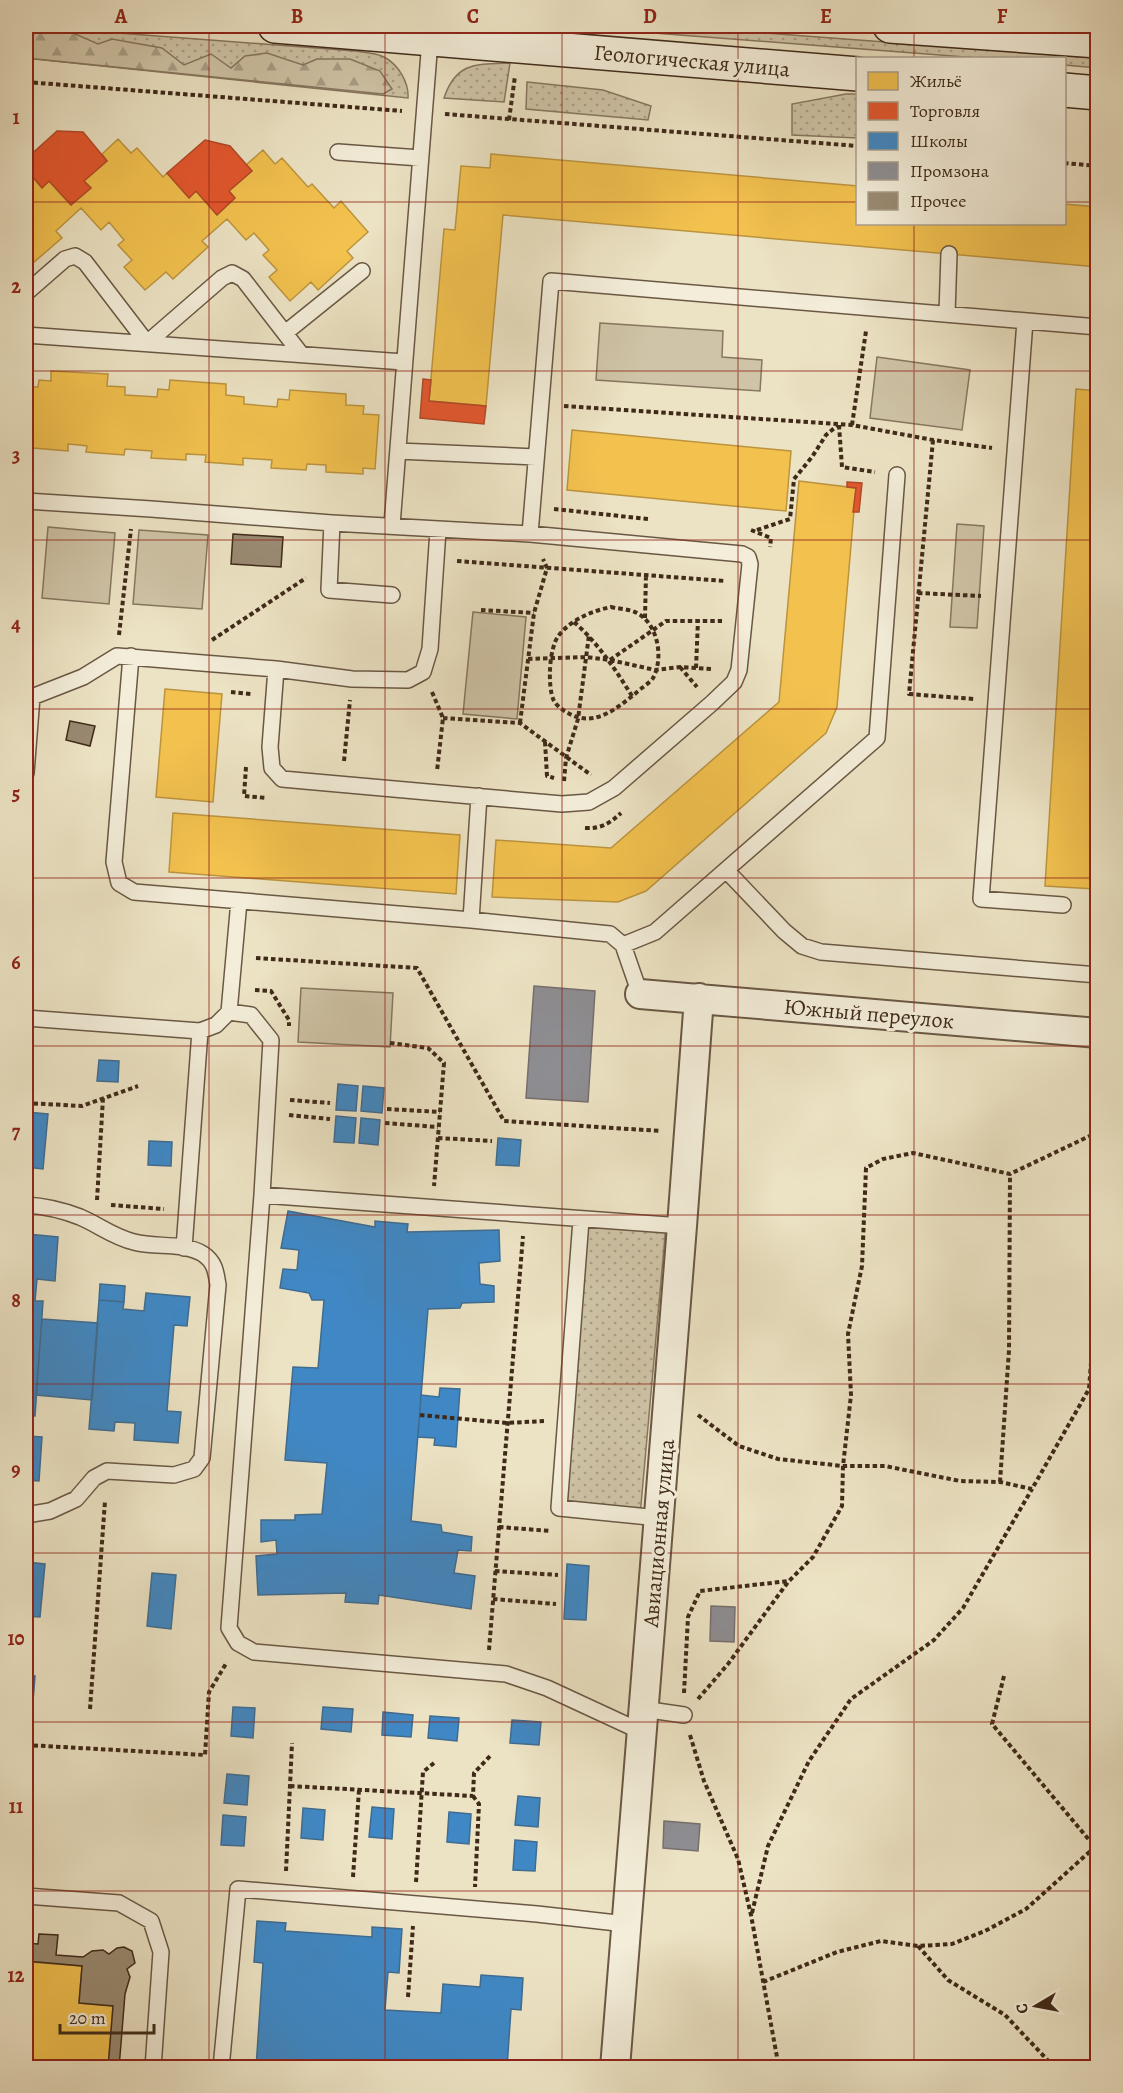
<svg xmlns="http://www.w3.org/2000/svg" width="1123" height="2093" font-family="Alegreya,serif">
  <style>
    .grass { fill: url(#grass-dots); stroke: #877760; stroke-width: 1.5 }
    .forest { fill: url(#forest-firs); stroke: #877760; stroke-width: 1.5 }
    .park { fill: #cfc4a7; stroke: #877760; stroke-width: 1.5 }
    .homes { fill: #f2c14e; stroke: #bc943e; stroke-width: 1.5 }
    .shops { fill: #e4572e; stroke: #b24a28; stroke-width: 1.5 }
    .schools { fill: #3f88c5; stroke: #3f6c91; stroke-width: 1.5 }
    .industry { fill: #8d8d92; stroke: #766f6e; stroke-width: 1.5 }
    .building { fill: #998a72; stroke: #3f2a19; stroke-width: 1.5 }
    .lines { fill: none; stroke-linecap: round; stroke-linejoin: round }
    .lane-casing { stroke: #6a5844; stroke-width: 18 }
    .street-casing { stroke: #6a5844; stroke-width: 32 }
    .secondary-casing { stroke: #3f2a19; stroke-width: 36 }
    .path { stroke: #3f2a19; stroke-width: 4; stroke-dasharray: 4.5 3; stroke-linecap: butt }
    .lane { stroke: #f3edd9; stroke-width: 15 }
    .street { stroke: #f3edd9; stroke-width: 28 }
    .secondary { stroke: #f3edd9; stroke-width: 33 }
    .grid { fill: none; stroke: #8f2418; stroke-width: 1.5; stroke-opacity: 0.55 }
    .labels { text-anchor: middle; stroke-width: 6; stroke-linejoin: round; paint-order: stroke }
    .street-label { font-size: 22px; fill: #3f2a19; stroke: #f3edd9 }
    .neatline { fill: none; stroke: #8f2418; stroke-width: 2 }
    .grid-label { font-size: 20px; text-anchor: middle; font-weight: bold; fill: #8f2418 }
  </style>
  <defs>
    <pattern id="grass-dots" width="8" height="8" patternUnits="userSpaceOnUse" patternTransform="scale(1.5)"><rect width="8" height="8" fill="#cfc4a7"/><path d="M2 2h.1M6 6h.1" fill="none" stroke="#a99f87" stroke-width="1.8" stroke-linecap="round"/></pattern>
    <pattern id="forest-firs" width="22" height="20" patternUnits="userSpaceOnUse" patternTransform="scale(1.5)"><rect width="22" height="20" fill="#cfc4a7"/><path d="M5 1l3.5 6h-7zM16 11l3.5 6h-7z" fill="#a99f87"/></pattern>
  </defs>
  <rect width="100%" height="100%" fill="#ece3c4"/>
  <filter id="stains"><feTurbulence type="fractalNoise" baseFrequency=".00333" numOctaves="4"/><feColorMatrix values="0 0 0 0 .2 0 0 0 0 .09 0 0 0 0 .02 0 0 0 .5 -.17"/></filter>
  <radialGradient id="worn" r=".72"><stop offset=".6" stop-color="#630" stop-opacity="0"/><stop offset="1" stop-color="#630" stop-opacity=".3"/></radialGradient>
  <path class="grass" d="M26 26 355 51C363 52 377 53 384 57 399 65 409 83 408 98L26 58Z
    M563 26H674L1097 58V68L1065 65 1064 58H978Z
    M510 63 504 102 444 98C456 62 476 64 510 63Z
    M527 82 603 90 651 106 648 120 526 109Z
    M846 94H857V138L792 135V104Z
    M581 1220 666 1225 640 1516 559 1508Z"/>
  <path class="forest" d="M31 31 73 33 98 44 112 39 162 48 184 65 211 54 231 68 245 56 267 53 303 65 317 59H350L380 71 392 89 383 94 26 58V33Z"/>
  <path class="park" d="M600 323 723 331 722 357 762 360 760 391 596 380Z
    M877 357 970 370 962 430 870 418Z
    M957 524 984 526 977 628 950 627Z
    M48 527 115 533 109 604 42 598Z
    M139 530 208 535 202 609 133 604Z
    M473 612 526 617 517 719 463 714Z
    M301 988 393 993 390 1047 298 1042Z"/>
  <path class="homes" d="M118 139 131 153 137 148 163 177 167 173 189 198 196 191 217 215 235 198 229 191 252 171 246 165 263 150 275 164 282 158 308 187 312 184 334 208 341 201 368 232 347 251 353 258 318 290 311 282 290 301 269 277 277 270 263 255 269 250 254 233 246 240 227 219 202 241 208 247 173 279 166 272 145 290 124 267 132 260 118 245 124 240 109 222 101 230 81 208 56 231 62 238 26 269V169L42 188 49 181 71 205 91 188 84 181 107 161 102 154Z
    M491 154 858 186V224H1064V204L1098 207V267L503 215 486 406 429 401 444 229 455 230 461 166 490 168Z
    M51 371 108 374 107 386 125 387V395L157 397 158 389 169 390 170 380 226 384V395L244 397V404L277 407 278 399 289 400 290 390 346 394V405L364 406 363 414 379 415 375 469 363 468V474L326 472V465L307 464 306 470 271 468 272 460 243 458V465L205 462 206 455 186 454V460L151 458 152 451 125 449 124 455 86 452 87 446 79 445 68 444V451L33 448V441L26 440V387H38L39 380 51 381Z
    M1076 389 1098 391V856L1095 889 1045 886Z
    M572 430 791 451 786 511 567 490Z
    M799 481 856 488 837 707 826 733 646 891 618 902 492 897 496 840 611 848 779 702Z
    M165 689 222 694 213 802 156 797Z
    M173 813 460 835 456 894 169 872Z
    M29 1962 82 1966 79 2003 113 2006 108 2068H31L33 2042 26 2041V2001Z"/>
  <path class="shops" d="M57 131 83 132 107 161 84 181 91 188 71 205 49 181 42 188 26 169V159Z
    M205 140 230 146 252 171 229 191 235 198 217 215 196 191 189 198 167 173Z
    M423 379 431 380 429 401 486 406 484 424 420 418Z
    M847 482 862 483 859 512H853L856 488 847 487Z"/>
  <path class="schools" d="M99 1060 119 1061 118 1082 97 1081Z
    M338 1084 358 1086 356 1111 336 1110Z
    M363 1086 384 1088 382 1113 361 1111Z
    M26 1112 48 1114 43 1169 26 1167Z
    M336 1116 356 1118 354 1143 334 1142Z
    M361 1118 380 1120 378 1145 359 1143Z
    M498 1138 521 1140 519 1166 496 1165Z
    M149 1141 172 1142 171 1166 148 1165Z
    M288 1211 375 1227V1221L408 1224 407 1232 499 1230 500 1261 479 1263 480 1284 494 1286V1302L462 1303 460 1308 428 1309 411 1521 441 1525 442 1532 472 1537 471 1551 458 1550 454 1573 475 1576 471 1609 379 1595 378 1604 345 1602 346 1593 258 1595 256 1556 277 1554 276 1540 261 1542V1520H295V1515L322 1514 327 1463 285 1460 293 1367 318 1368 324 1300H312L309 1293 280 1288 283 1269 297 1270 299 1250 281 1248Z
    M27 1234 58 1237 55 1281 37 1279 35 1301H43L35 1416 26 1415V1422Z
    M100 1284 125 1286 124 1302 99 1300Z
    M146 1293 190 1297 187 1326 174 1325 167 1411 181 1412 178 1443 134 1440 135 1423 115 1422 114 1431 89 1429 99 1300 124 1302 123 1309 144 1311Z
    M42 1319 98 1323 92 1400 36 1395Z
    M440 1388 460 1389 456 1447 434 1445 435 1438 418 1437 421 1395 439 1397Z
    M26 1436 42 1437 39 1481 26 1480Z
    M26 1562 45 1564 40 1617 26 1616Z
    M567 1564 589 1566 586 1620 564 1619Z
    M152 1573 176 1575 171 1629 147 1626Z
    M26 1675 35 1676 33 1701 26 1700Z
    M233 1707 255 1708 253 1738 231 1736Z
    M323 1707 353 1709 351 1732 321 1729Z
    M383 1712 413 1715 411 1737 382 1735Z
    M430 1716 459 1718 457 1741 428 1738Z
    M512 1720 541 1722 539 1745 510 1743Z
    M227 1774 249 1776 247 1805 224 1803Z
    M518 1796 540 1798 538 1827 515 1825Z
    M372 1807 394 1809 392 1839 369 1837Z
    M303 1808 325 1810 323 1840 301 1838Z
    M449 1812 471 1814 469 1844 447 1842Z
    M223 1815 246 1817 244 1846 221 1845Z
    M515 1840 537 1842 535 1871 513 1870Z
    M257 1921 286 1923 285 1931 372 1937V1927L402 1929 399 1973 388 1972 385 2010 441 2013 443 1984 480 1987 481 1975 523 1978 521 2010 511 2009 507 2068H256L263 1963 254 1962Z"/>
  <path class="industry" d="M534 986 595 991 588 1102 526 1098Z
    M711 1606 735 1607 734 1642 710 1641Z
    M664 1821 700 1824 698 1851 663 1848Z"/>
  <path class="building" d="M233 534 283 537 281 567 231 564Z
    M70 721 95 726 90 746 66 740Z
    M39 1934 58 1935 56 1955 83 1957 92 1951 103 1950 109 1954 117 1948 124 1947 132 1951 135 1963 127 1969 130 1977 125 1994 119 2068H108L113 2006 79 2003 82 1966 26 1961V1943L38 1944Z"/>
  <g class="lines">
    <g class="lane-casing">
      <path id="lane" d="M338 152 420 158
        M26 293 65 259 75 256 85 262 147 343 222 278 232 273 243 279 301 354
        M947 314 949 254
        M1025 321 981 899 1063 905
        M285 333 362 271
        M26 335 404 362
        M398 451 536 457
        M26 501 151 509 332 523 530 534 742 554 748 557 750 564 739 670 734 682 712 703 614 788 589 802 562 804 282 779 272 768 270 747 276 669
        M332 523 329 590 392 595
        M392 525 430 40
        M530 534 551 281 1098 327
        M131 656 114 862 119 883 134 892 471 920 610 934 623 945 640 994
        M26 696 32 697 26 773
        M32 697 83 677 117 656 276 669 352 679 408 680 423 672 430 649 438 530
        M726 870 784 931 802 946 821 952 1098 975
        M471 920 479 796
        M623 945 655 932 877 738 897 475
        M229 1012 251 1015 271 1040 262 1195 229 1628 238 1643 254 1652 506 1674 547 1688 642 1732
        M26 1018 200 1031 216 1025 229 1012 239 901
        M262 1195 682 1226
        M26 1205C44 1206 62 1210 80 1217 99 1225 113 1237 134 1242 155 1248 184 1242 203 1254 215 1262 216 1272 218 1285L202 1458 194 1469 174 1475 107 1471 94 1478 76 1499 50 1511 26 1515
        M581 1220 559 1508 659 1518
        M184 1248 200 1031
        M643 1709 684 1715
        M26 1896 119 1903 151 1921 161 1952 153 2068
        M221 2068 238 1889 537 1914 626 1924"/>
    </g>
    <g class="street-casing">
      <path id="street" d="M640 994 1098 1033
        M615 2068 682 1226 699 998"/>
    </g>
    <g class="secondary-casing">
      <path id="secondary" d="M275 26 858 74
        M890 26 1098 41
        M1064 90 1098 93"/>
    </g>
    <path class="path" d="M26 82 402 111
      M445 114 858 146
      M509 120 515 76
      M1064 163 1098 166
      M564 406 852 425 933 440 992 448
      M839 425 842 467 875 472
      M852 425 866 331
      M933 440 909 694 974 699
      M554 509 648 519
      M751 530 771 538 770 547
      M757 530 790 519 794 479 812 457 826 435 838 425
      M457 561 725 581
      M918 593 981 596
      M611 607C619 609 630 609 637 613 658 624 664 658 653 678 650 683 641 688 636 693 616 709 594 728 568 713 564 711 557 706 554 701 547 687 549 647 559 635 572 619 592 611 611 607Z
      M481 610 534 613
      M645 618 646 574
      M574 622C598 643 615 669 632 696
      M119 635 131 529
      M212 640 306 578
      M528 659 586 657 610 660 655 670 680 667 712 669
      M610 660 666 621H722
      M680 667 697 687
      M696 668 698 620
      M231 692 251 694
      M432 692 443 718 437 771
      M443 718 520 723 591 775
      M520 723 534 613 547 568 543 559
      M545 742 547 776 554 778
      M344 761 350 700
      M246 767 244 796 267 798
      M564 781 566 758 578 719 589 635
      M585 828C601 829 610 823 621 813
      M256 958 417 968 504 1121 661 1131
      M255 990 271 991 289 1020V1026
      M390 1043 428 1048 444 1063 434 1186
      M290 1100 330 1103
      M26 1103 82 1106 138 1086
      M387 1109 440 1112
      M289 1115 330 1119
      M385 1123 438 1127
      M438 1138 492 1141
      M97 1200 103 1098
      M111 1205 164 1209
      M420 1415 507 1423 544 1421
      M698 1415 739 1446 778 1459 843 1466H885L960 1481 1000 1482 1032 1489 1089 1389 1098 1270
      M1000 1482 1009 1350 1010 1174
      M499 1527 551 1531
      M495 1571 558 1575
      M493 1599 556 1604
      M489 1650 523 1236
      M1004 1676 992 1724 1095 1847 1098 1848
      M684 1693 688 1617 700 1591 789 1581 813 1557 842 1506 843 1466 851 1395 848 1334 862 1266 866 1168 883 1159 913 1153 1010 1174 1098 1132
      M698 1699 728 1664 788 1582
      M90 1709 105 1501
      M690 1735 704 1781 738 1859 751 1915 779 2068
      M26 1745 205 1755 209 1692 227 1662
      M290 1786 473 1796 474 1773 491 1755
      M473 1796 479 1804 475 1887
      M286 1871 292 1743
      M353 1877 359 1790
      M416 1882 423 1772 434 1763
      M752 1913 768 1846 809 1761 851 1699 934 1640 963 1608 1032 1489
      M918 1946 948 1980 1005 2015 1055 2068
      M763 1982 837 1952 881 1941 918 1946 952 1944 985 1931 1026 1909 1095 1847
      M408 1997 413 1926"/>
    <use href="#lane" class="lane"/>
    <use href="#street" class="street"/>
    <use href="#secondary" class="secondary"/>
  </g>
  <path class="grid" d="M209 26V2068M385 26V2068M562 26V2068M738 26V2068M914 26V58M26 202H858M1064 202H1098M914 224V2068M26 371H1098M26 540H1098M26 709H1098M26 878H1098M26 1046H1098M26 1215H1098M26 1384H1098M26 1553H1098M26 1722H1098M26 1891H1098"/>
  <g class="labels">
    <g class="street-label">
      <text transform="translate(692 60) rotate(5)" y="8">Геологическая улица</text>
      <text transform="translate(869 1013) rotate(5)" y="8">Южный переулок</text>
      <text transform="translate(658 1533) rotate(-85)" y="8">Авиационная улица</text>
    </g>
  </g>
  <rect width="1123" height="2093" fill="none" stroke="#ece3c4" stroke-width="66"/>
  <rect x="856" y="57" width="210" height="168" fill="#f3edd9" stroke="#ab9f8c" stroke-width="1.5"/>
  <rect x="868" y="72" width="30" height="18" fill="#f2c14e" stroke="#ab9f8c" stroke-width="1.5"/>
  <text x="910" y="87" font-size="18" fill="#3f2a19">Жильё</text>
  <rect x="868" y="102" width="30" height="18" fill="#e4572e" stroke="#ab9f8c" stroke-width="1.5"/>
  <text x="910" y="117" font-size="18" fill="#3f2a19">Торговля</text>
  <rect x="868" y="132" width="30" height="18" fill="#3f88c5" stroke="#ab9f8c" stroke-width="1.5"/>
  <text x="910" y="147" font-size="18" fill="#3f2a19">Школы</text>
  <rect x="868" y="162" width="30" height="18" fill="#8d8d92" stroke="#ab9f8c" stroke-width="1.5"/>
  <text x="910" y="177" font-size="18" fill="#3f2a19">Промзона</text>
  <rect x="868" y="192" width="30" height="18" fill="#998a72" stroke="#ab9f8c" stroke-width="1.5"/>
  <text x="910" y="207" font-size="18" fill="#3f2a19">Прочее</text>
  <g transform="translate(1036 2006) rotate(260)" stroke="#f3edd9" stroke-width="4.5" paint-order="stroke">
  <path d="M0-4.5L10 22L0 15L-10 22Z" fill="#3f2a19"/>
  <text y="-9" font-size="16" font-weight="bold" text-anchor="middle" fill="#3f2a19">С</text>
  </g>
  <path d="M60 2024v9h94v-9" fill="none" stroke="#3f2a19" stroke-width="3"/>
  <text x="69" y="2024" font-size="18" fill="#3f2a19" stroke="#f3edd9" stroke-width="4.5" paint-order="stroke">20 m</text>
  <rect x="33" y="33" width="1057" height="2027" class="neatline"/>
  <g class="grid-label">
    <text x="121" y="23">A</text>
    <text x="297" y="23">B</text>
    <text x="473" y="23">C</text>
    <text x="650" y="23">D</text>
    <text x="826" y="23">E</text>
    <text x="1002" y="23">F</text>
    <text x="16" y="124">1</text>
    <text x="16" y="293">2</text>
    <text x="16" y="462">3</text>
    <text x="16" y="631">4</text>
    <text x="16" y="800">5</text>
    <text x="16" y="969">6</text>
    <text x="16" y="1138">7</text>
    <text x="16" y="1307">8</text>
    <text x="16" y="1476">9</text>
    <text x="16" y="1645">10</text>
    <text x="16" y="1813">11</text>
    <text x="16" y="1982">12</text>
  </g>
  <rect width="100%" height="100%" filter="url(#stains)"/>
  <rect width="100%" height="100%" fill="url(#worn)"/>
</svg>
